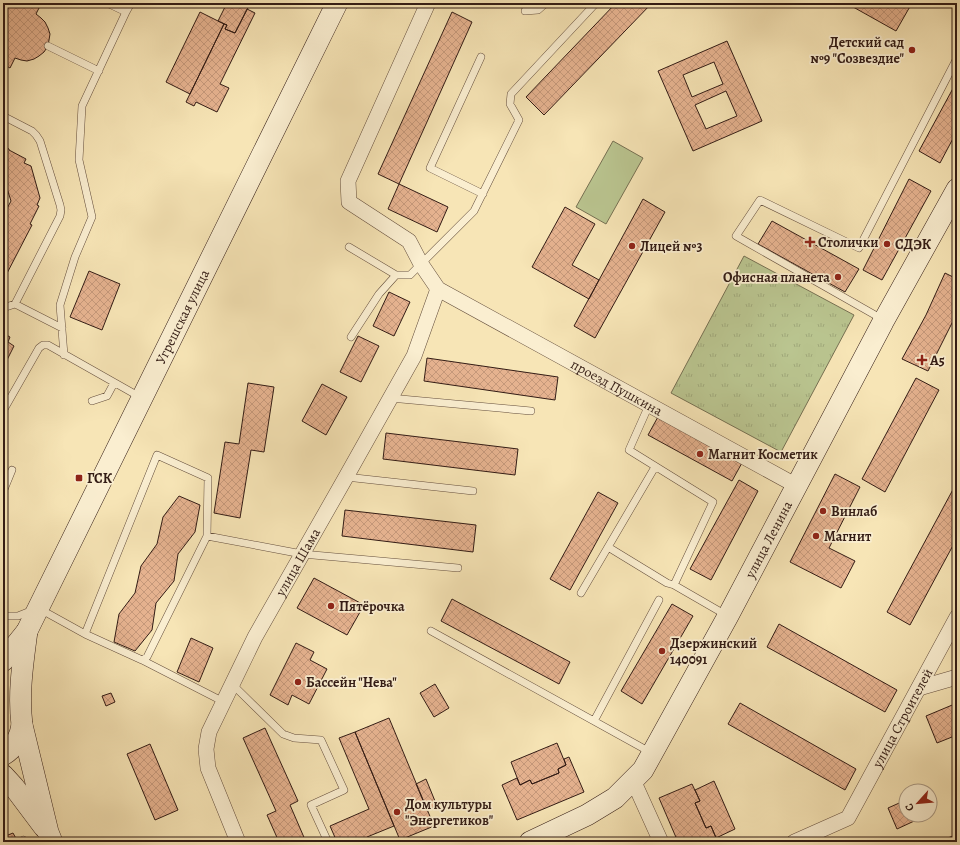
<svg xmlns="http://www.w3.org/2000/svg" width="960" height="845" font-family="Alegreya,serif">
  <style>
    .grass { fill: #bac590; stroke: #767052 }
    .park { fill: url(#park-tufts); stroke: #767052 }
    .building { fill: url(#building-cross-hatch); stroke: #331c15; fill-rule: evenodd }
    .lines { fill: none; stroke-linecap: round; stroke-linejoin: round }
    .lane-casing { stroke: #644e3d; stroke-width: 8 }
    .street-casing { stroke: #644e3d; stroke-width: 16 }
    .secondary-casing { stroke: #331c15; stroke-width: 22 }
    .lane { stroke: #faeed0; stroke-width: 7 }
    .street { stroke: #faeed0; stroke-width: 15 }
    .secondary { stroke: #faeed0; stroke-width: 21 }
    .rail-casing { stroke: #331c15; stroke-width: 4.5 }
    .rail { stroke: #faeed0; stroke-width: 3; stroke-dasharray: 9; stroke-linecap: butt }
    .poi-dot { fill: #8f2418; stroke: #faeed0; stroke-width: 1.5 }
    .labels { text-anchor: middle; stroke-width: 3.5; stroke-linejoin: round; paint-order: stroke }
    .poi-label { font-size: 14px; font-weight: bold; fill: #331c15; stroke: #faeed0; text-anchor: start }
    .street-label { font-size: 14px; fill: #331c15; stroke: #faeed0 }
  </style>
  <defs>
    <pattern id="park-tufts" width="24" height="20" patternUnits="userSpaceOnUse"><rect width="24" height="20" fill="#bac590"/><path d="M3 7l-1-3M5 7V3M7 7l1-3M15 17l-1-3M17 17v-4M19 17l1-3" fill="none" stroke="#a0a97b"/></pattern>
    <pattern id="building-cross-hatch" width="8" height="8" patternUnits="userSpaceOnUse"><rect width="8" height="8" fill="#e5b28f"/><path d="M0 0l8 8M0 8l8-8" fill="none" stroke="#c5987a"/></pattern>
  </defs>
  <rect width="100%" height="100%" fill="#f7e5b6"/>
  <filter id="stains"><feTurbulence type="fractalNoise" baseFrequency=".005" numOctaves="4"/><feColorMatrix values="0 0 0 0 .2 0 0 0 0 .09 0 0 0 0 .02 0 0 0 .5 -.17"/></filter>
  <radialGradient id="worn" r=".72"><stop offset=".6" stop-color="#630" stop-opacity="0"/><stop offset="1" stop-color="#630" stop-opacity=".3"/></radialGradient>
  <path class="grass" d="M613 141 643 158 606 224 576 207Z"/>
  <path class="park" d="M744 256 854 315 781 452 671 393Z"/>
  <path class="building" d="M3 3H33L40 6 36 14 41 18 45 22 48 28 50 34 48 46 44 52 39 56 34 59 27 61 21 60 15 58 10 68 3 64Z
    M227 3H248L250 4 235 33 225 29 227 25 218 21Z
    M616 3H652L544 115 526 97Z
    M846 3H912L896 31Z
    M247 9 255 13 220 84 229 88 217 112 196 102 194 106 186 102 224 24 227 25 225 29 235 33Z
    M200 12 224 24 190 94 166 82Z
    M452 12 472 22 399 184 378 174Z
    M727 41 762 121 693 151 658 71ZM714 62 723 84 692 97 683 75ZM726 91 737 116 706 129 695 105Z
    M957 81V131L940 163 919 151Z
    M3 146 9 149V150L26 159 24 163 31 166 40 198 37 205 39 206 30 224 32 225 3 281V216L11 201 4 179H3Z
    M909 179 931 191 882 280 863 270Z
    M399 184 448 207 437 232 388 209Z
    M643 199 665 212 595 338 574 326Z
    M565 207 595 224 572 265 599 280 589 299 532 267Z
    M772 221 859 269 845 292 758 244Z
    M89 271 120 284 102 330 70 317Z
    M945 273 957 279V313L928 371 902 359 926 315Z
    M389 292 410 302 394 336 373 326Z
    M3 333 10 337 8 342 14 346 3 368Z
    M358 336 379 346 361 382 340 372Z
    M427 358 558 377 555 400 424 381Z
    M916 378 939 390 885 492 862 479Z
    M248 383 274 387 264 452 251 450 240 518 214 513 225 442 239 444Z
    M322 384 347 397 326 435 302 421Z
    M659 415 743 461 732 481 648 435Z
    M386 433 518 449 515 475 383 459Z
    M835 474 860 487 829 548 855 561 841 588 790 562Z
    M739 480 758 491 711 580 690 569Z
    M957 482V538L910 625 887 612Z
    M598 492 618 503 570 590 550 579Z
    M179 496 200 505 195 532 178 554 174 581 156 603 152 630 135 651 114 642 119 614 135 593 141 566 157 544 163 517Z
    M345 510 476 525 473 552 342 536Z
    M314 578 364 605 347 635 297 608Z
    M452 599 570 662 559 684 441 621Z
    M672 604 693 616 642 704 621 691Z
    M779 624 897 690 885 712 767 647Z
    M191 638 213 648 199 682 177 672Z
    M296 643 314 652 310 660 327 669 309 704 292 695 288 705 270 695Z
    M435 684 449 708 434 717 420 693Z
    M111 693 115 702 106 706 102 696Z
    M740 703 856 769 845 790 728 724Z
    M957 703V735L937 743 926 716Z
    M389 718 434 826 400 840 355 732Z
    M265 728 298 801 290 805 306 842H279L267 815 276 811 243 738Z
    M355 732 394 826 367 837 369 842H337L330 826 369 809 339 738Z
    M557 743 566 765 558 769 559 773 532 784 530 780 520 785 511 762Z
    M150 744 178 810 155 820 127 754Z
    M569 757 584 792 517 820 502 785 517 778 520 785 530 780 532 784 559 773 558 769 566 765 564 759Z
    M426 779 437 806 427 810 416 784Z
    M714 781 735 829 716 838 711 826 706 828 695 803 700 801 695 790Z
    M692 784 700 801 695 803 706 828 711 826 718 842H678L659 798Z
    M906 800V815H925V816L897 829 888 808Z
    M13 833 18 842H3V837Z"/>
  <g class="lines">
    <g class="lane-casing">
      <path id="lane" d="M107 3 126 12 131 3
        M525 11 538 10 546 3
        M48 46 99 71
        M481 57 430 168 483 194
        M3 116 32 131 36 135 40 141 60 205 61 210 60 216 15 304
        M349 247 396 275H410L474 211 519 120 510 104 511 94 596 3
        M3 308 15 304 62 328
        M881 320 875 315 736 236 760 200 859 248 957 58
        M351 337 379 294 396 275
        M64 355 60 305 75 257 92 217 79 160 82 106 126 12
        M390 398 531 411
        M92 401 107 396 114 383
        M649 405 629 450 713 502 674 585 726 615
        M3 411 39 348 43 345H48L140 397
        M346 477 473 491
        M3 492 12 470
        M608 547 667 583 674 585
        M581 593 655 467
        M3 616H18L38 608 85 634 142 660 147 657 207 536
        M431 631 650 752
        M85 634 157 455 208 478 207 536 302 554 458 568
        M142 660 224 702
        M232 684 283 734 294 738 321 740 344 790 311 805 328 842
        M594 721 659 600
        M23 840 24 842"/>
    </g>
    <g class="street-casing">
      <g id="street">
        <path id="s1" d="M428 3 348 181 349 202 409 241 421 264 438 289 797 486"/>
        <path d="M919 688 957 677"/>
        <path d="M633 780 661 842"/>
        <path id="s2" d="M238 842 208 768 206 749 209 732 255 637 346 477 414 356 438 289"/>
        <path id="s3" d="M794 842 848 818 957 617"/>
      </g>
    </g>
    <g class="secondary-casing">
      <g id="secondary">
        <path d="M27 631C23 662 18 693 22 725L48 832 52 842"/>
        <path id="s4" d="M3 661 27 631 337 3"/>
        <path d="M3 755C15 748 20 738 22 725"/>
        <path d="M3 775 14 787 44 827"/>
        <path id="s5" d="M530 842 587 815 615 798 643 770 728 616 883 322 957 189"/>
      </g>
    </g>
    <use href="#lane" class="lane"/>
    <use href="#street" class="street"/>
    <use href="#secondary" class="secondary"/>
    <g class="rail-casing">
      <path id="rail" d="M943 842 957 836"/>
    </g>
    <use href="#rail" class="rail"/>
  </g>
  <g class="poi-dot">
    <circle cx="912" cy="50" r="4"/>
    <path d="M808 236h4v4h4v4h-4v4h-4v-4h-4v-4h4z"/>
    <circle cx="887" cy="244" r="4"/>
    <circle cx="632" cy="246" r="4"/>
    <circle cx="838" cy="277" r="4"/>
    <path d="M920 354h4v4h4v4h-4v4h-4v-4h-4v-4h4z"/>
    <circle cx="700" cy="454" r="4"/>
    <rect x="75" y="474" width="8" height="8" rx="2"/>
    <circle cx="823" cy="511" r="4"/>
    <circle cx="816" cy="536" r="4"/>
    <circle cx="331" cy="606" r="4"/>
    <circle cx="662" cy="651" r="4"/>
    <circle cx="298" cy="682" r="4"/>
    <circle cx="397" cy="812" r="4"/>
  </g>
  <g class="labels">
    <g class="poi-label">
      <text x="904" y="47" text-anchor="end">Детский сад<tspan x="904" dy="16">№9 "Созвездие"</tspan></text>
      <text x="818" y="247">Столички</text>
      <text x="895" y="249">СДЭК</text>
      <text x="640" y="251">Лицей №3</text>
      <text x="830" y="282" text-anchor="end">Офисная планета</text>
      <text x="930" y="365">А5</text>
      <text x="708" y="459">Магнит Косметик</text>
      <text x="87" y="483">ГСК</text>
      <text x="831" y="516">Винлаб</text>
      <text x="824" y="541">Магнит</text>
      <text x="339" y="611">Пятёрочка</text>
      <text x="670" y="648">Дзержинский<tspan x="670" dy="16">140091</tspan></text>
      <text x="306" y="687">Бассейн "Нева"</text>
      <text x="405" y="809">Дом культуры<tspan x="405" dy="16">"Энергетиков"</tspan></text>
    </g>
    <g class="street-label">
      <text dy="5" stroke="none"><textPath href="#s4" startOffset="389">Угрешская улица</textPath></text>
      <text dy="5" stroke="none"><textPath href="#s1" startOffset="548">проезд Пушкина</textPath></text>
      <text dy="5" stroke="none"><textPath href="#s5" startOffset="398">улица Ленина</textPath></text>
      <text dy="5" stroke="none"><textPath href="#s2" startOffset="308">улица Шама</textPath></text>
      <text dy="5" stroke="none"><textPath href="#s3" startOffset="173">улица Строителей</textPath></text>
    </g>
  </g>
  <rect width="960" height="845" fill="none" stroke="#f7e5b6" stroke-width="16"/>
  <rect x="4" y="4" width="952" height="837" fill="none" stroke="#331c15" stroke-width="2"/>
  <rect x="8" y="8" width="944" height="829" fill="none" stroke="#331c15"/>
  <g transform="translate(918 803) rotate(243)"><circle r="19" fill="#faeed0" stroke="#aa9a85"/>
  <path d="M0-3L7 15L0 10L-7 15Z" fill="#8f2418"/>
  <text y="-6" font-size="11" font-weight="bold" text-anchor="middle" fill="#331c15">С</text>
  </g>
  <rect width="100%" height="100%" filter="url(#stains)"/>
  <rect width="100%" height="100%" fill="url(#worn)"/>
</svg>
